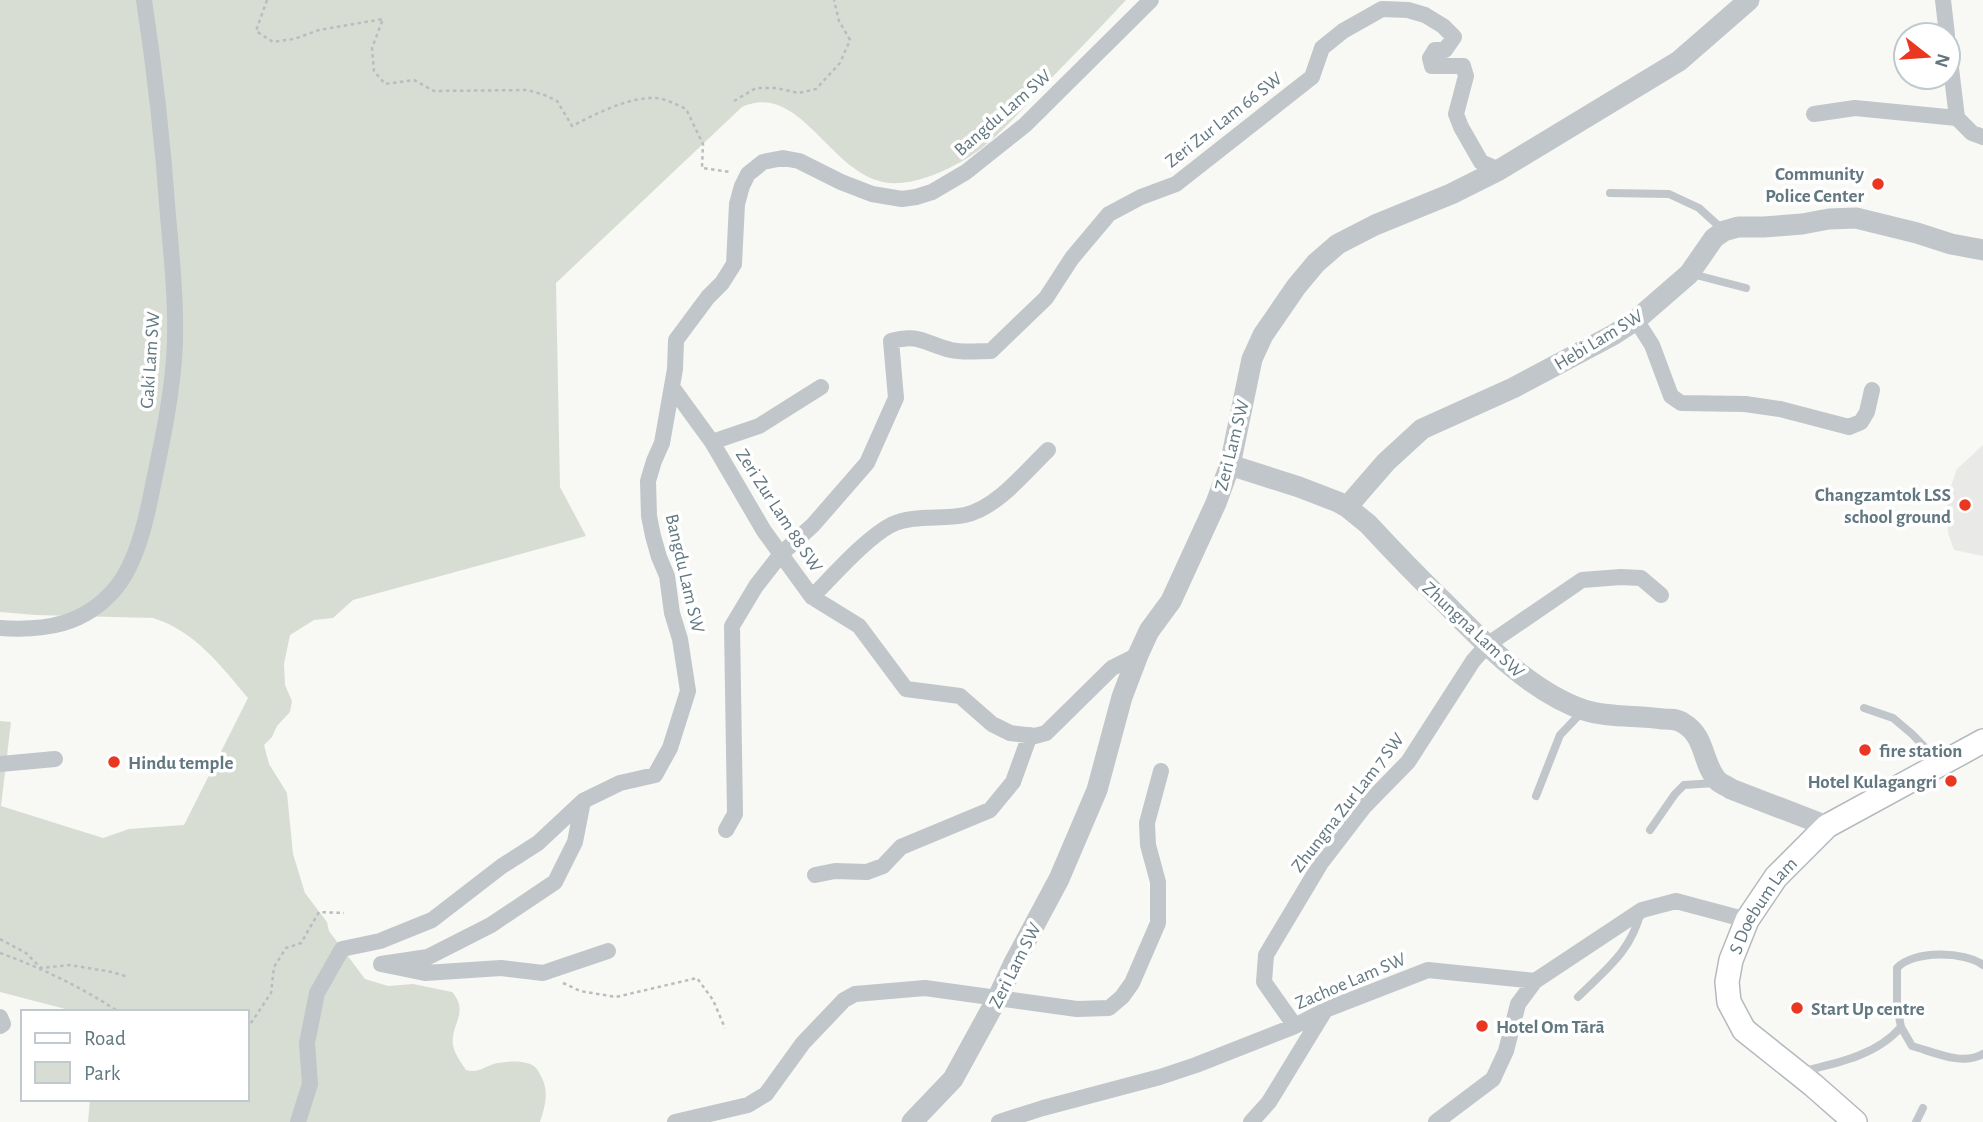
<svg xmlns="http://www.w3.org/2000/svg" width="1983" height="1122" font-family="'Alegreya Sans',sans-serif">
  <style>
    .built { fill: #e9e9e8 }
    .green { fill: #d8ddd4 }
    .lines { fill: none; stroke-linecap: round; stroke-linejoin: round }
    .secondary-casing { stroke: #b3babe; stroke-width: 26 }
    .path { stroke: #b8bdbf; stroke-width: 2.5; stroke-dasharray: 3.5 3.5; stroke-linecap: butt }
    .service { stroke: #c0c6c9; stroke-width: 8 }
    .minor { stroke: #c0c6c9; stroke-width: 16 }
    .tertiary { stroke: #c0c6c9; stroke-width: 21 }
    .secondary { stroke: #fff; stroke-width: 23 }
    .poi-dot { fill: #ea3722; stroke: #fff; stroke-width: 2.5 }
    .labels { text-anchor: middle; stroke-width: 7; stroke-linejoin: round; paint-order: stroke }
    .street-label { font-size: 19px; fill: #627881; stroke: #fff }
    .poi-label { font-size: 19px; font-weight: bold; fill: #627881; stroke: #fff; text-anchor: start }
  </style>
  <rect width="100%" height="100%" fill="#f8f8f5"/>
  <path class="built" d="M1983 445V556L1954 550 1948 533 1947 515 1948 495 1957 469Z"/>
  <path class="green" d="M0 0H1126C1097 31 1067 62 1038 92 1013 119 988 149 955 165 934 176 906 187 883 182 829 171 799 81 742 107L556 283 560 487 586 536 353 600 333 618 314 620 290 635 284 664 285 685 292 701 290 712 277 726 272 737 264 745 269 764 287 793 293 854 305 893 327 922 329 931 365 979 388 986 413 984 452 992C470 1012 450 1025 453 1045 455 1055 461 1062 466 1070 479 1074 486 1065 498 1063 508 1061 529 1060 536 1068 539 1071 540 1075 542 1078 549 1093 545 1107 540 1122H88L90 1099H247V1012H77L0 992V721L11 722 1 806 103 838 129 829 184 825 248 698C221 666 195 631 153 618L36 615 0 612Z"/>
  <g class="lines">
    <g class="secondary-casing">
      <g id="secondary">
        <path id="s1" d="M1855 1122 1813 1085 1744 1030 1729 1002 1727 982 1731 960 1747 920 1776 877 1827 826 1983 741"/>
      </g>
    </g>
    <path class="path" d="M267 0 256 31 273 42 294 39 319 30 383 19 372 48 374 71 385 84 414 80 434 91 528 90 547 96 557 101 572 126C596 114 628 97 655 98 665 98 677 105 686 109L703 144 702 168 731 172
      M734 101 756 88H776L799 93 816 89 840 63 850 40 839 21 834 0
      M0 939 26 953 41 968 70 965 112 972 128 977
      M0 953C42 968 81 987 119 1012
      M563 983 580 991 616 997 697 978 713 1000 725 1028
      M247 1029 271 993 274 967 286 948 301 943 319 912 344 913"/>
    <path class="service" d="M1610 193 1669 194 1699 208 1722 229
      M1692 274 1746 288
      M1864 708 1893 718 1912 734 1940 763
      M1536 796 1560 735 1582 712
      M1650 830 1675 794 1684 785 1716 783
      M1578 997C1606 969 1631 952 1641 911
      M1901 1027 1912 1046C1934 1052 1962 1066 1983 1054
      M1804 1071C1838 1063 1877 1055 1901 1027L1897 1006V968C1913 950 1965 951 1983 965
      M1916 1122 1923 1108"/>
    <path class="minor" d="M1943 0 1947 35
      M1948 43 1957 118 1972 133 1983 137
      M1814 114 1855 108 1957 118
      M1636 320 1652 345 1671 396 1681 403 1745 404 1780 409 1849 427 1861 422 1867 412 1872 390
      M672 387 712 442 764 531 812 597 859 626 906 689 960 696 992 724 1010 733 1035 736 1046 733 1112 668 1138 655
      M712 442 759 426 821 387
      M812 597C833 576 866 538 891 525 914 514 941 520 965 515 997 508 1025 472 1048 450
      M0 628C46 631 84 625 115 589 137 563 147 517 153 485 163 438 173 391 175 343 176 301 172 259 168 216 163 144 155 72 144 0
      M0 764 55 759
      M583 801 575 842 555 882 491 925 428 957 381 964 425 973 501 968 543 973 608 951
      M726 830 735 814 732 626 756 586 781 554 813 525 867 463 896 398 891 341C920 333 925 344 951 350 963 353 978 351 991 351L1046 298 1072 258 1109 214 1141 197 1176 184 1312 77 1322 48 1343 31 1382 9 1408 10 1425 15 1443 26 1454 37 1445 50H1435L1430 58 1432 66H1463L1466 76 1456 114 1461 127 1481 162 1499 170
      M815 875 835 871 867 872 883 866 901 847 990 810 1013 782 1030 735
      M0 1017 3 1024 0 1026
      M1295 1026 1264 982 1266 955 1321 863 1364 807 1408 762 1473 661 1487 645 1582 580 1621 577 1641 578 1661 595
      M298 1122 310 1084 307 1043 317 993 342 949 380 941 432 920 502 866 538 843 583 801 620 783 655 775 670 748 688 691 680 639 672 613 667 576 659 557 653 536 649 516 648 481 654 461 662 443 675 369 676 340 708 297 722 283 734 264 737 204 742 186 748 174 763 162 783 158 799 161 841 182 872 194 902 199 916 197 932 192 966 172 1025 125 1151 0
      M675 1122 748 1105 766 1094 803 1043 844 1000 855 994 925 988 1077 1009 1109 1008 1122 997 1132 983 1158 923V882L1148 845 1147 823 1161 771
      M999 1122 1043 1108 1160 1077 1196 1065 1295 1026 1325 1010 1428 970 1535 981 1642 910 1676 901 1747 920
      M1251 1122 1269 1102 1324 1012
      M1436 1122 1493 1079 1506 1051 1518 1004 1535 981"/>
    <path class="tertiary" d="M1230 465 1299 487 1338 502 1347 507 1368 524C1393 551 1419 578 1446 604 1484 643 1531 692 1584 710 1609 718 1637 715 1663 719 1670 719 1677 719 1683 723 1707 737 1701 763 1718 781 1721 784 1727 786 1731 789L1827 826
      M1347 507 1386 462 1422 429 1513 388 1613 335 1636 320 1689 274 1714 238 1724 231 1738 227H1764L1802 224 1829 219 1856 218 1917 233 1951 244 1983 250
      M912 1122 953 1079 998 997 1014 963 1059 879 1097 790 1122 697 1138 655 1149 631 1171 601 1216 503 1230 465 1252 359 1263 335 1296 287 1316 263 1338 244 1375 225 1451 194 1499 170 1679 61 1749 0"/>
    <use href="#secondary" class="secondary"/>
  </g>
  <g class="poi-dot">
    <circle cx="1878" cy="184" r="7"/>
    <circle cx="1965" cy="505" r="7"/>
    <circle cx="1865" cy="750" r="7"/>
    <circle cx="114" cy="762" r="7"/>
    <circle cx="1951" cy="781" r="7"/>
    <circle cx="1797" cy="1008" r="7"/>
    <circle cx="1482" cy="1026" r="7"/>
  </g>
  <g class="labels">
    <g class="street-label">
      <text transform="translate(1002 112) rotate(-41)" y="7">Bangdu Lam SW</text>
      <text transform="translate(1223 119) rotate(-38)" y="7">Zeri Zur Lam 66 SW</text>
      <text transform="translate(1598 339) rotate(-31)" y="7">Hebi Lam SW</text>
      <text transform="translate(149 360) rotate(-86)" y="7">Gaki Lam SW</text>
      <text transform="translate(1231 445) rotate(-76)" y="7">Zeri Lam SW</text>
      <text transform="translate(780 510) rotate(57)" y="7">Zeri Zur Lam 88 SW</text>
      <text transform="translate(686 573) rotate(77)" y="7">Bangdu Lam SW</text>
      <text transform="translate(1474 629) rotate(43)" y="7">Zhungna Lam SW</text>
      <text transform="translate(1347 802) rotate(-52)" y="7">Zhungna Zur Lam 7 SW</text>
      <text dy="7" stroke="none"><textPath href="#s1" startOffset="282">S Doebum Lam</textPath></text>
      <text transform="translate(1014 965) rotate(-63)" y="7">Zeri Lam SW</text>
      <text transform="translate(1350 980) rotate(-23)" y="7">Zachoe Lam SW</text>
    </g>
    <g class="poi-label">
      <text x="1864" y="180" text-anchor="end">Community<tspan x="1864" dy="22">Police Center</tspan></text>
      <text x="1951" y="501" text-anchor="end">Changzamtok LSS<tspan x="1951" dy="22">school ground</tspan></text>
      <text x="1879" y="757">fire station</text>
      <text x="128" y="769">Hindu temple</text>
      <text x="1937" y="788" text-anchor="end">Hotel Kulagangri</text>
      <text x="1811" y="1015">Start Up centre</text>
      <text x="1496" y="1033">Hotel Om Tārā</text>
    </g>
  </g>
  <rect x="21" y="1010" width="228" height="91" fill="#ffffff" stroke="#c0c9cd" stroke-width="2"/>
  <rect x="35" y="1033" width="35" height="10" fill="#ffffff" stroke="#c0c9cd" stroke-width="2"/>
  <text x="84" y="1045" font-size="21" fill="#627881">Road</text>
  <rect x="35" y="1062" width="35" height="21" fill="#d8ddd4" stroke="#c0c9cd" stroke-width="2"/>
  <text x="84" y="1080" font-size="21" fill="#627881">Park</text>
  <g transform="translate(1927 56) rotate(107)"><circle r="33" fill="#ffffff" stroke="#c0c9cd" stroke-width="2"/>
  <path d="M0-5L12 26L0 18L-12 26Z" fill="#ea3722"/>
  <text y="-10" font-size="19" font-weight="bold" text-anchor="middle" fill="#627881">N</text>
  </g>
</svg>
